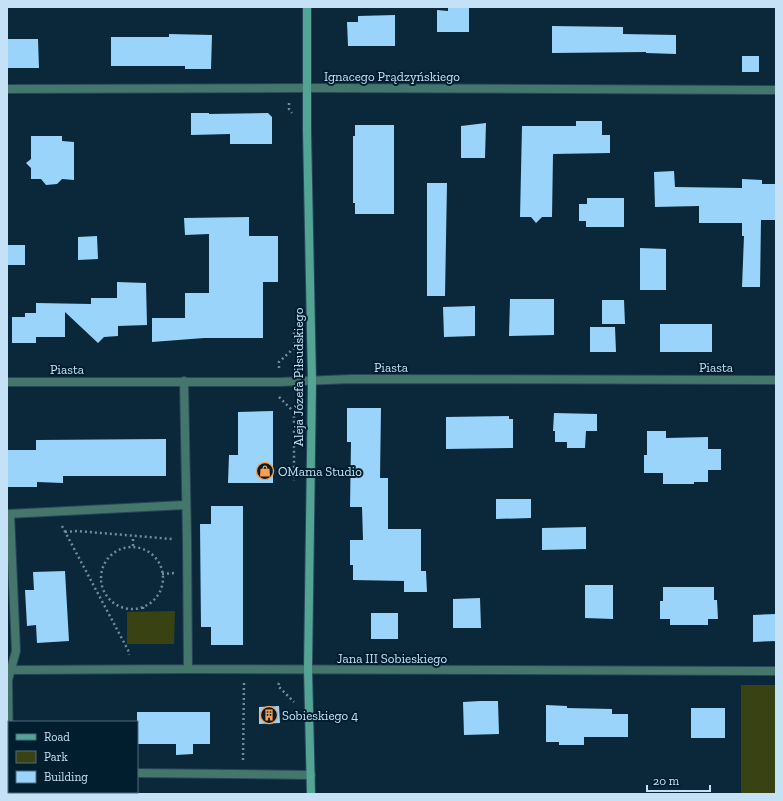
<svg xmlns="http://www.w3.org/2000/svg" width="783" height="801" font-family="'Zilla Slab',serif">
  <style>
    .green { fill: #394212 }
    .building { fill: #9ad4fb }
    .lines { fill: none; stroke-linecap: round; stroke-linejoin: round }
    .street-casing { stroke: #284658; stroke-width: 10 }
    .secondary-casing { stroke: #284658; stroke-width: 10 }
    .path { stroke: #6f8c9f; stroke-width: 2.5; stroke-dasharray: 2 3; stroke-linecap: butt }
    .street { stroke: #45766c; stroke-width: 8 }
    .secondary { stroke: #53a494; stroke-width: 8 }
    .labels { text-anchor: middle; stroke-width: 4; stroke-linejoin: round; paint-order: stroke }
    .street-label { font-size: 13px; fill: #c5e1f5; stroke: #011e2f }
    .poi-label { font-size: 13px; fill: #c5e1f5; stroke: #011e2f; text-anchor: start }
  </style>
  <rect width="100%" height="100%" fill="#0a283a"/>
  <path class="green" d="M175 611 174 644H127V612Z
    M741 685H776V794H741Z"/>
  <path class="building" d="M448 7H469V32H437V10L448 11Z
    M395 15V46H348L347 22H358V16Z
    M552 26 623 27V34L676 35V54L646 53V52L552 53Z
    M169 34 212 35 211 69H185V66H111V37H169Z
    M7 39H38L39 68H7Z
    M742 56H759V72H742Z
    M191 113H209V114L268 113 272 117V144H230V134L191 135Z
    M576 121H602V135H610V153L553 154 552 217H542L536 223 531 217H520L522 126H576Z
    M486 123 485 158H461V126Z
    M355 125H394V214H355V203H353V136H355Z
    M31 136H62V141L74 142V180L62 179 57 184 46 185 41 179H31V168L26 163 31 159Z
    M674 171 675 187 742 188V179L762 180V184H776V220H761L760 287H742L744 236H742V223H699V206L655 207 654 172Z
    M427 183H447L445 296H427Z
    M587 198H624V227H586V221H579V204H587Z
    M249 217V236H278V282H263V338H204L152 342V318H185V293H209V234L185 235 184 218Z
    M97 236 98 259 78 260V237Z
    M7 245H25V265H7Z
    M640 248 666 249V290H640Z
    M117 282 146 283 147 325 118 326V336L104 337 98 343 65 312V337H36V343H12V317H25V313H36V303L91 304V298H117Z
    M510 299H554V335L509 336Z
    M602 300H624L625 324H602Z
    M475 306V336L444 337 443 307Z
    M660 324H712V352H660Z
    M590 327H615L616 352H590Z
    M347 408H381L380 478H388V529H421V571H426L427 592H404V581L353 580V565H350V540H363L362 507H350L351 442H347Z
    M273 411V483H228L229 455H238V412Z
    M554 413 597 414V431H586L585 448H567V442H555V431H553Z
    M509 416V419H513V448L446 449V417Z
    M647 431H666V438L708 437V449H721V470H708V482H694V484H663V473H644V455H647Z
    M166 439V476H63V483L37 482V487H7V450H36V440Z
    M496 499H531V518L496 519Z
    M211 506H243V645H211V627H201L200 524H211Z
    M586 527V549L542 550V528Z
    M65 571 69 641 37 643 36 625 27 626 25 590H34L33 572Z
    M585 585H613V619L585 618Z
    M663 587H714V600H717L718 619H708V625H670V619H660V601H663Z
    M480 598 481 628H453V599Z
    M371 613H398V639H371Z
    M776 614V641L753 642V615Z
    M480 701H498L499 734 464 735 463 702Z
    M546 705 567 706V708L612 709V714H628V737H584V745H559V742H546Z
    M279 706 280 723 259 724V707Z
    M691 708H725V738H691Z
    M137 712H210V744H193V754L176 755V744H137Z"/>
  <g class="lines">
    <g class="street-casing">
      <path id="street" d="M7 89 307 88 776 90
        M184 381 187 539 188 669
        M7 382H279L351 379 776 380
        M7 514 185 505
        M7 670 188 669 776 671
        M9 756 8 680 16 651 10 514
        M137 773 311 775"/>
    </g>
    <g class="secondary-casing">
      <path id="secondary" d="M307 7V131L312 381 308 669 311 794"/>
    </g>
    <path class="path" d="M289 103V109L292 113
      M279 368V362L294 348V331
      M279 397 294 412V481
      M62 526 128 650 129 655
      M65 532 77 531 172 539
      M133 546V536
      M101 578a31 31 0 1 1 62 0a31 31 0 1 1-62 0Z
      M162 574 174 573
      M143 607V612
      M279 683 278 686 294 702
      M243 760 244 683"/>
    <use href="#street" class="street"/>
    <use href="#secondary" class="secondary"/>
  </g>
  <defs>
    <g id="shop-ring" transform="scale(0.9)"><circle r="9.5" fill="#011e2f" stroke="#fa9f4f" stroke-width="1.5"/><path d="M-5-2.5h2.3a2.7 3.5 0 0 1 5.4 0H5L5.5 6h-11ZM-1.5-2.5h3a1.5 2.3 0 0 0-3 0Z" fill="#fa9f4f"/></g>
    <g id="building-ring" transform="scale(0.9)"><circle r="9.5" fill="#011e2f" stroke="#fa9f4f" stroke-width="1.5"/><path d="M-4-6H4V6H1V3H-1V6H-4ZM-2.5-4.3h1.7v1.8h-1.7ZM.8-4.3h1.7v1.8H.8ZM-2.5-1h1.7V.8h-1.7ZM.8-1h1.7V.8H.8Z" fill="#fa9f4f"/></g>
  </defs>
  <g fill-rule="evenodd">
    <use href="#shop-ring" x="265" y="471"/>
    <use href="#building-ring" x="269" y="715"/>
  </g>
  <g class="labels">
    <g class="street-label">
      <text x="392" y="81">Ignacego Prądzyńskiego</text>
      <text x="391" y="372">Piasta</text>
      <text x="716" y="372">Piasta</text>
      <text x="67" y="374">Piasta</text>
      <text transform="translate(298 377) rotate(-90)" y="5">Aleja Józefa Piłsudskiego</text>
      <text x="392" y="663">Jana III Sobieskiego</text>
    </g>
    <g class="poi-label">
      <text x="278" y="476">OMama Studio</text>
      <text x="282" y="720">Sobieskiego 4</text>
    </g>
  </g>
  <rect width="783" height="801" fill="none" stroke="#c5e1f5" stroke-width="16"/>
  <rect x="8" y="721" width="130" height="72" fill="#011e2f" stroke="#4f6c7e"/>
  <rect x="16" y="734" width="20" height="6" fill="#53a494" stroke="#4f6c7e"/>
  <text x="44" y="741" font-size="12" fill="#c5e1f5">Road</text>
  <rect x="16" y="751" width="20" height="12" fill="#394212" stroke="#4f6c7e"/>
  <text x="44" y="761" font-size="12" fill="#c5e1f5">Park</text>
  <rect x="16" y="771" width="20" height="12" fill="#9ad4fb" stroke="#4f6c7e"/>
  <text x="44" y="781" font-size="12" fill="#c5e1f5">Building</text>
  <path d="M647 785v6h63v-6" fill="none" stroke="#c5e1f5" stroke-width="2"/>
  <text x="653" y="785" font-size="12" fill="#c5e1f5" stroke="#011e2f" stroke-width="3" paint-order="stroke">20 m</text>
</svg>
